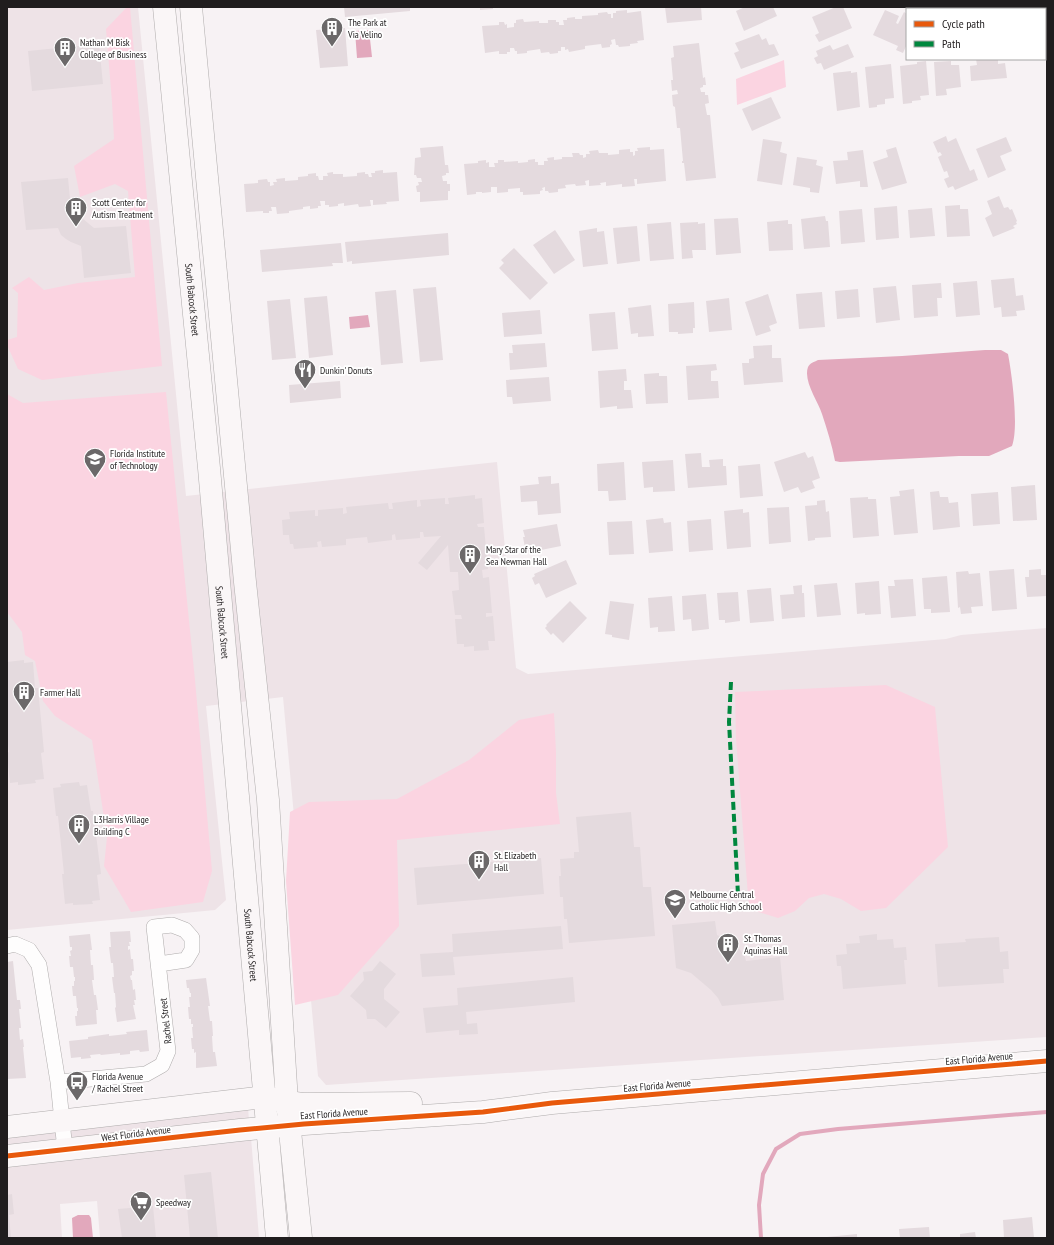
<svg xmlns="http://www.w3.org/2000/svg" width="1054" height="1245" font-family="'PT Sans Narrow',sans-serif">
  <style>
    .built { fill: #eee3e7 }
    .green { fill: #fbd4e1 }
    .water { fill: #e2a8bc }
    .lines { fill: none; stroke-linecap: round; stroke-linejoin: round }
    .stream { stroke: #e2a8bc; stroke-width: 4 }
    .building { fill: #e4dade }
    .street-casing { stroke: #afacac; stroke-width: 16 }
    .secondary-casing { stroke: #afacac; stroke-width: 23 }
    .street { stroke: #fefdfd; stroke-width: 15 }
    .secondary { stroke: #faf6f7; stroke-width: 22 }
    .quiet { stroke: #00873e; stroke-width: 4; stroke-dasharray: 8 4; stroke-linecap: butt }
    .cycleway-casing { stroke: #fff; stroke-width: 8 }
    .cycleway { stroke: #e8590c; stroke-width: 5 }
    .labels { text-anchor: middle; stroke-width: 3.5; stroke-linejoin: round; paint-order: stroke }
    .poi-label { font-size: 10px; fill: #201d1e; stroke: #fff; text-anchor: start }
    .street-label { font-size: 10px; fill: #201d1e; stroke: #fff }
  </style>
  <rect width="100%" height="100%" fill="#f7f2f4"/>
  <path class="built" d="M7 7H138L186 496 497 462 516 668 528 674 946 639 961 635 1047 628V1037L326 1085 318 1076 283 697 206 706 226 900 215 910 7 930Z
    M248 1107 249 1121 7 1148V1136Z
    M251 1137 259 1238H100L97 1201 60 1204 62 1238H7V1164Z"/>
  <path class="green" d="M127 7H130L162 366 42 380 18 369 7 345V340L17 337 18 293 12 288 29 277 44 290 78 283 135 277 128 191 115 184 80 197 74 166 114 139 112 102 106 29Z
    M784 60 786 87 737 105 736 79Z
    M166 392 195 680 212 871 203 902 131 912 104 866 107 837 92 740 55 716 43 701 35 661 25 655 22 632 7 612V394L23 403Z
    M886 685 935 707 948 847 886 908 861 911 841 899 824 894 809 898 795 911 778 918 749 909 736 738 735 692Z
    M554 713 556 752V793L560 824 397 840 399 926 338 995 295 1005 286 881 290 812 309 802 397 799 469 760 519 720Z"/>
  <path class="water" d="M369 30 372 57 357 58 355 31Z
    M368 315 370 327 350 329 349 317Z
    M985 350H1001L1008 354C1012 375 1019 427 1012 446L989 456H959L840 462 835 461C832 445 827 429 822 414 818 401 803 381 808 367 810 363 814 362 818 360L902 356Z
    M78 1215H89L91 1218 93 1238H73L72 1218Z"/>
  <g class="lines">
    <path class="stream" d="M761 1238 759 1205 763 1174 776 1149 800 1134 838 1129 1047 1112"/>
  </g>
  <path class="building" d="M344 7H410V11L345 17Z
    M480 7H493V9L480 10Z
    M665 7H701L702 20 667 23Z
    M745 7H773L777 16 744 31 736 11Z
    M836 7H843L852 28 819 42 815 35 819 33 812 17Z
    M965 7H992V9H965Z
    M627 10V13L641 11 644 40 637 41 638 43 630 44V46L619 47 618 45H616L615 39 611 40 612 44 610 45V47L602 48 601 44 585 46V49L569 52 568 49 565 50V47H561V51H558V53L550 54 549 52 541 53 540 49 527 51V53L517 54V51H515L514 48H510V52H507V54H499V51L485 53 482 26 499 25V22H504L505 25 507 24V28L514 27V23H516V20L523 19 524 22 539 21V23H548V20H556V22H559V25H564L563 20H567V18L575 17V19H582V16L598 15V13L607 12 608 14H611V18H613V13H616V11Z
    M885 10 899 16 896 23 898 24 904 12 907 14V44L903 53 896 50 898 46 873 35Z
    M345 28 348 66 320 68 316 30Z
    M759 34 762 40 766 38 769 45 774 44 779 55 741 69 734 53 739 51 735 43Z
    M699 43 703 78 705 77 706 85H703V87L700 88 701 92H705V95H708L709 103 705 104 707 115H710L716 178 686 181 684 163H682V161H683L680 128H677L675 107 673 106 672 95 678 94 677 90 672 91 671 80H673L671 58 674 57 673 46Z
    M99 44 103 84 32 91 28 51Z
    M848 44 854 57 824 70 821 63 817 64 814 58 818 56 816 51 830 45 833 50Z
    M976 59H998V64L1005 63 1007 78 971 81 970 66 977 65Z
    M926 61 929 95 920 96 921 100 912 101V103L903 104 900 66 917 64V62Z
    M951 61V65H959L961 87 946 89 947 95 936 96 934 62Z
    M891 64 894 98 885 99V104L877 105V107L869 108 865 67Z
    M851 71V73L857 72 860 107 837 111 833 73Z
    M771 97 781 118 752 131 742 109Z
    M946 136 948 142 956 138 970 171 974 169 978 180 955 190 953 186 948 188 944 179 949 177 947 171 944 172 938 157 942 155 940 152 938 153 933 142Z
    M1006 137 1012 151 1000 156 1006 170 988 178 976 149Z
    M763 139 782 142 780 152 787 154 782 185 757 181Z
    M443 146 445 165H448L449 173H446V175L442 176 443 181H447V184H450V191H448V200L420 202V192H417L416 186 419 185 418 182H422L421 178H417L416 175H414L415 158 421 157 420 148Z
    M650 147V150L664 149 666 181 637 184V179H634L635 186 622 187V184L606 186V182L600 183 601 185 589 186V180L585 181 586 185 576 186 575 184 565 185 566 188 558 189V192L549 193 548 191H545V187L542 188 543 190 540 191V194L523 195V192H520V188L508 189V192L497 193V187H491V192L482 193V192H476V194L467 195 464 164 478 163V161L486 160V163L489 162V167H495L494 163H498V160H504V162L518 161V163L528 162V160L535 159V162H538V165H544V161H548L547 158 554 157V160L562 159V157H573L572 153H579L580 155H583V158L586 157V154H590L589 151 598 150 599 153H608V155L619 154V150L630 149V152H633V156L635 155V151H638L637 148Z
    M896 147 907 183 882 190 873 162 888 157 886 150Z
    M863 150 868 187H860V181L836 184 833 161 848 160 847 152Z
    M797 157 817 160 816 165 823 167 819 193 810 192V188L793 185Z
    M383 170V173L397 172 399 201 386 202 387 204 373 205V200H370L371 206 359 207 358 204 344 206V203L338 204V206L329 207V205H325V201H320L321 206H318V208L310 209V206L303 207V209L289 211V213L277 214 276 207H271L272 211H269V213H263V211L246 212 244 184 258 183V180L267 179 268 182H270V186L274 185 273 182H277L276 179 285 178V181L298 180V177L308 176V174L316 173V176H318L319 180H323V176H328L327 173 333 172V174H343V177L357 176V173L365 172V174H368L369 177H372L371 173H375V171Z
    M68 178 71 209 94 228 126 226 131 273 84 278 81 246 71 242 66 239 61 235 58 228 26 230 21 182Z
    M999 196 1004 208 1008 207 1010 210 1012 209 1017 221 1016 222 1017 224 1013 226 1015 228 993 237 985 218 992 214 987 201Z
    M960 205V209H968L970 236 947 237 945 206Z
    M897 206 899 238 876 240 874 208Z
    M932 208 935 236 910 238 908 210Z
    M862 209 865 242 841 244 839 211Z
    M825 216 826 221H828L830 247 804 249 801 219Z
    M738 218 741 253 716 255 714 219Z
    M788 220V224H792L793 250 769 251 767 222Z
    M671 222 674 259 650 261 647 224Z
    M698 222V224L705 223 706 250H692L693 258 682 259 680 223Z
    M637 226 640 261 617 264 613 228Z
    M597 228V232L604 231 608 264 583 267 579 231Z
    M555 230 575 260 554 274 533 245Z
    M448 233 449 255 352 264V261L347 262 345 242Z
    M341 243 343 263H332L333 266 262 272 260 250Z
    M514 248 548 283 530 300 499 268 504 263 501 260Z
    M1014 278 1016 296 1023 295 1025 310 1016 311 1017 316 1002 317 1001 307 994 308 991 280Z
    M977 281 980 315 956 317 953 283Z
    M941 283 942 298H937L938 316 914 318 912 285Z
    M896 286 900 320 876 323 873 288Z
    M436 287 443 360 420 362 413 289Z
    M858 289 860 317 837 319 835 291Z
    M396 290 403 363 381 365 375 292Z
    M822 292 825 327 799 329 796 294Z
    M768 294 777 323 769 326 771 331 756 336 745 302Z
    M327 296 333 355 309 358 304 298Z
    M729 298 732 330 709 332 706 301Z
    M290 299 296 358 272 360 267 301Z
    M694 302 695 328H693V333L678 334V332H669L668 304Z
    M651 305 654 336 638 337V333L631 334 628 308Z
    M540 310 542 334 504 337 502 313Z
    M615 312 618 349 592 351 589 314Z
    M545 343 547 367 510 370 509 353H513L512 345Z
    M772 345V358H781L783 382 744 385 742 363H749V359L754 358 753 346Z
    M716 364 717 370 711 371V381H718L719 398 688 400 686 366Z
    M626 369 627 381H624V390H631L633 408 617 409V406L600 408 598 371Z
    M659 373V376H667L668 403 646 404 644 374Z
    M549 377 551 401 513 404 512 397H507L506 380Z
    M340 381 341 398 290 403 289 385Z
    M805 452 808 458 813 456 820 478 812 481 815 488 801 493 798 487 784 492 774 462Z
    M701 453 702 467H710L709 460 723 459V466H726L727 485 688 488 685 454Z
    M673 460 675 491 653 492V487L644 488 642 462Z
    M624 462 626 500 609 501 608 491H598L597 464Z
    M760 464 763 496 740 498 738 466Z
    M551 476V484L559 483 561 513 538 515 537 501 521 502 520 486 539 484 538 477Z
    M1035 485 1037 520 1013 521 1011 487Z
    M914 489 918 533 894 535 890 497 900 496 899 491Z
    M939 491 940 497H948L949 503 958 502 960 527 933 530 930 492Z
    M998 492 1000 524 973 526 971 494Z
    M475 495V499L482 498 484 523 477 524 478 527H484L488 569 482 570 483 578 489 577 492 613H486V617L493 616 495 641H488L489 650 474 651V646L464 647V644H457L455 619H462L461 615H455L452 591 459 590 458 572H450L448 545 427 570 418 563 441 536 424 537 423 532H420V538L396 540 395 534 392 535V540L368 543 367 537 346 539V545L322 547 321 541 317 542 318 547 294 549 293 544H290L289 535H283L282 520 290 519 289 512 315 510V516H318V510L343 508V514L347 513 346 507 388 503 389 509H393L392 503 417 500V507L421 506 420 500 445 498V504H449L448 498Z
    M868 497V499H876L879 536 853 538 850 498Z
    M825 500 826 512 829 511 831 537 815 538V540L808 541 805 506 817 505V501Z
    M789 507 791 542 769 544 767 508Z
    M743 509V513L749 512 751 547 727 549 724 511Z
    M663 518 664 523 671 522 673 551 649 553 646 520Z
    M711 519 713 550 689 552 687 521Z
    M632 521 634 554 609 555 607 522Z
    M557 524 561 546 526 553 523 537H525L523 530Z
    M566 560 577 584 546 598 539 583 535 585 532 578 535 576 534 574Z
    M1014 569 1017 609 992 611 989 571Z
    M1041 569V575H1047V596L1027 597 1025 577H1029V570Z
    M968 571 969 574 980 573 983 606 971 607 972 613 961 614 960 607 958 608 956 572Z
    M947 576 950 612 931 613V609H924L922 578Z
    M913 579 916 616 891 618 888 586H895L894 580Z
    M879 581 881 614 865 615V613L857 614 855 583Z
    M837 583 841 615 817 617 814 585Z
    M802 585V593H804L805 617 782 619 780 595 794 594 793 586Z
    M771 588 774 621 750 623 747 590Z
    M738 592 740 621 725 623V620H719L717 593Z
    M706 594 709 629 692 631 691 619 683 620 682 596Z
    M672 596 675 631 658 632V627L650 628 648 598Z
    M570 601 587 618 563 643 553 633 551 635 545 628 547 626 546 625Z
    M610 601 634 604 629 640 612 637V635L605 634Z
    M24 660V663L33 662 35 688H38L44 752 41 753 44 779 35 780 36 783 18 785V782L10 783 7 753 9 752 7 736V662Z
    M79 782 80 786 87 785 91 811H93L101 874 97 875 100 900 92 901 93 904 73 905V903L65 904 62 874H64L58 816H56L53 788 61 787 60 784Z
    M631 812 634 847H640L643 887H651L655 936 569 943 567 919H564L563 897H560L559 876H561L560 859 574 858V852H579L576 817Z
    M541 858 544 894 417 905 414 868Z
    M715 921 717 935 728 940 738 947 745 957 746 961 780 957 784 1000 722 1006 718 998 711 990 691 973 676 968 672 925Z
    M561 926 563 949 453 957 455 975 422 977 420 954 453 952 452 934Z
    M130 931 131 942H129L130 946H128V950L130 949 131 959H133L134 971H132V975L130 976 131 980H132L133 990 135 989 136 1000H134L135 1005H133L136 1019 117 1022 115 1008 116 1007 115 993H114L112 977H114L113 963H111L109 947H111L110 932Z
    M90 934 92 950H90L91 965H93L94 980H92L94 995H96L98 1010H96L97 1024 76 1026 75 1016H77V1011H78V1008H77L76 996H73L72 986H74V981H75V977H74L73 967H70L69 956H71L70 951 72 950V947H70L69 936Z
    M877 934V940L893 939 894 948 906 947 907 960H904L906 984 843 989 841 966H837L836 955 847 954 846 944 860 943 859 936Z
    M999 937 1000 952 1008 951 1009 969H1003L1004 983 938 987 935 944 966 942 965 939Z
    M13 961 17 1000H20L21 1009H19L21 1028H19L20 1040 23 1039 24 1047H23L26 1078 7 1079V962Z
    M380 961 396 974 384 989V999L400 1012 386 1028 375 1019H367L366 1010 350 996 364 980 363 972 372 971Z
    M573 977 575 1002 466 1012 467 1024 477 1023 478 1034 459 1035V1030L426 1033 423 1008 458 1005 457 988Z
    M206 978 210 1006H208L210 1021H212L213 1036H212L213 1052H215L217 1066 196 1068V1052L194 1053V1049H192L191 1038H193L192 1027H193V1024H191V1019H189L188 1007H190L189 997H191V993H190L189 988H187L186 980Z
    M147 1030 149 1051 140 1052 139 1050 130 1051V1054L120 1055V1053L101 1055 100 1054 90 1055 91 1058 81 1059V1057L71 1058 69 1041 88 1039V1037L109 1034V1036L127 1034 126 1032Z
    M211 1172 218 1238H190L184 1175Z
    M12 1194 14 1214 9 1215 11 1238H7V1195Z
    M153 1206 156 1238H122L118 1209Z
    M1032 1217 1034 1238H1004L1003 1220Z
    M929 1227 930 1238H900L899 1229Z
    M975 1232 976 1238H960V1234Z
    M857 1234V1238H827V1237Z"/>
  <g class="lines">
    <g class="street-casing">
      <path id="street" d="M7 946 15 944 29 950 39 965 58 1082 65 1150
        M58 1082 146 1074 162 1065 168 1051 154 927 172 925 185 930 192 938V950L186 960 159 964"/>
    </g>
    <g class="secondary-casing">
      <g id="secondary">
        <path id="s1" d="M164 7 209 468 277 1238"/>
        <path d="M191 7 245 582 268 800 287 1102 301 1238"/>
        <path d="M7 1127 265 1097 287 1102 303 1104 411 1103"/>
        <path d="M7 1156 240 1130 304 1124 483 1112 552 1103 1047 1061"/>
      </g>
    </g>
    <use href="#street" class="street"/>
    <use href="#secondary" class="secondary"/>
    <path class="quiet" d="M731 682 729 722 738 895"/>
    <g class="cycleway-casing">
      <path id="cycleway" d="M7 1156 240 1130 304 1124 483 1112 552 1103 1047 1061"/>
    </g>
    <use href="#cycleway" class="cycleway"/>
  </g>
  <defs>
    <g id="building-pin" transform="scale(1.15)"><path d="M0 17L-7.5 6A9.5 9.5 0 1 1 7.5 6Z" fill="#6b6869" stroke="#fff"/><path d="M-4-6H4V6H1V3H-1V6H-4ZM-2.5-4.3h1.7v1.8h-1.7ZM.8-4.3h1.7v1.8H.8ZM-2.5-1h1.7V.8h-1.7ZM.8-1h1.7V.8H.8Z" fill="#fff"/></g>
    <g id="restaurant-pin" transform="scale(1.15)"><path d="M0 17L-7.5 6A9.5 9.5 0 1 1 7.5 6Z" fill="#6b6869" stroke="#fff"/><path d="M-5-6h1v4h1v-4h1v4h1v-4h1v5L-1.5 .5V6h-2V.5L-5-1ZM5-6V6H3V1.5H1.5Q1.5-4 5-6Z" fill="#fff"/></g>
    <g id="university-pin" transform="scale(1.15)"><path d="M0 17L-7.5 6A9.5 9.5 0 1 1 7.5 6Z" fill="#6b6869" stroke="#fff"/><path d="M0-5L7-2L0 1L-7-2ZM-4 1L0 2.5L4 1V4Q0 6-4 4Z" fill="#fff"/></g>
    <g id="school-pin" transform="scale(1.15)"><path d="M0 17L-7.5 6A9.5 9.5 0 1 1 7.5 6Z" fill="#6b6869" stroke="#fff"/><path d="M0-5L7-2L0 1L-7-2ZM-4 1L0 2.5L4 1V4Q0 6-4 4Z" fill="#fff"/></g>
    <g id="bus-pin" transform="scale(1.15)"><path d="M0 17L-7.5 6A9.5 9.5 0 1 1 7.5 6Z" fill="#6b6869" stroke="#fff"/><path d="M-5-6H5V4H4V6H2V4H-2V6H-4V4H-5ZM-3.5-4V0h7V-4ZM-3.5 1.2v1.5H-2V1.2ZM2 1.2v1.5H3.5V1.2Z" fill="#fff"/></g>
    <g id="supermarket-pin" transform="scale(1.15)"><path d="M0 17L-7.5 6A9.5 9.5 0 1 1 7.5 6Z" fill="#6b6869" stroke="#fff"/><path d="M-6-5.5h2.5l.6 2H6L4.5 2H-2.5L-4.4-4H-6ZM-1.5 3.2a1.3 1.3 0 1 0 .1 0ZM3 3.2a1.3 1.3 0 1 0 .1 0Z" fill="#fff"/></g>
  </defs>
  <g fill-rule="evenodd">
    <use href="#building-pin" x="332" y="28"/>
    <use href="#building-pin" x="65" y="48"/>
    <use href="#building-pin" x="76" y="208"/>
    <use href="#restaurant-pin" x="305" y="370"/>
    <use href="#university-pin" x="95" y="459"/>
    <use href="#building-pin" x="470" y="555"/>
    <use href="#building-pin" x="24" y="692"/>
    <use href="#building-pin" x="79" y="825"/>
    <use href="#building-pin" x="479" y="861"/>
    <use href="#school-pin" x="675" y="900"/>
    <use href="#building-pin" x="728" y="944"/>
    <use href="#bus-pin" x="77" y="1082"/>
    <use href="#supermarket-pin" x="141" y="1202"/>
  </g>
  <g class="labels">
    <g class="poi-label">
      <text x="348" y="26">The Park at<tspan x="348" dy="12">Via Velino</tspan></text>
      <text x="80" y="46">Nathan M Bisk<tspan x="80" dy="12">College of Business</tspan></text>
      <text x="92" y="206">Scott Center for<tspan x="92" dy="12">Autism Treatment</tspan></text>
      <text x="320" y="374">Dunkin' Donuts</text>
      <text x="110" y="457">Florida Institute<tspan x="110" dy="12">of Technology</tspan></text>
      <text x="486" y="553">Mary Star of the<tspan x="486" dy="12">Sea Newman Hall</tspan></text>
      <text x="40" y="696">Farmer Hall</text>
      <text x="94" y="823">L3Harris Village<tspan x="94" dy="12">Building C</tspan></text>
      <text x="494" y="859">St. Elizabeth<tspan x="494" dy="12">Hall</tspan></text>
      <text x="690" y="898">Melbourne Central<tspan x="690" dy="12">Catholic High School</tspan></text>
      <text x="744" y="942">St. Thomas<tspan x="744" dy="12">Aquinas Hall</tspan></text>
      <text x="92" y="1080">Florida Avenue<tspan x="92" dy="12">/ Rachel Street</tspan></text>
      <text x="156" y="1206">Speedway</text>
    </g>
    <g class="street-label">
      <text dy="4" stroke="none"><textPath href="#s1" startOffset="294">South Babcock Street</textPath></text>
      <text dy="4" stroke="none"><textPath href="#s1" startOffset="618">South Babcock Street</textPath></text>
      <text dy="4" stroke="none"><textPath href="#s1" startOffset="942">South Babcock Street</textPath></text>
      <text transform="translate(165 1021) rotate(-96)" y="4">Rachel Street</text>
      <text transform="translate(979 1058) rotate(-5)" y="4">East Florida Avenue</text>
      <text transform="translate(657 1085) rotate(-5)" y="4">East Florida Avenue</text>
      <text transform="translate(334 1113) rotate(-4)" y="4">East Florida Avenue</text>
      <text transform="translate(136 1133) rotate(-7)" y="4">West Florida Avenue</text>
    </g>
  </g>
  <rect width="1054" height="1245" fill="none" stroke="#201d1e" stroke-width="16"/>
  <rect x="906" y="8" width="140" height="52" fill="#ffffff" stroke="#a6a5a5"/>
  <rect x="914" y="21" width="20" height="6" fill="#e8590c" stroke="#a6a5a5"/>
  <text x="942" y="28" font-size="12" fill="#201d1e">Cycle path</text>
  <rect x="914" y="41" width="20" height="6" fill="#00873e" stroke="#a6a5a5"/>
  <text x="942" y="48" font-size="12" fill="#201d1e">Path</text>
</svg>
